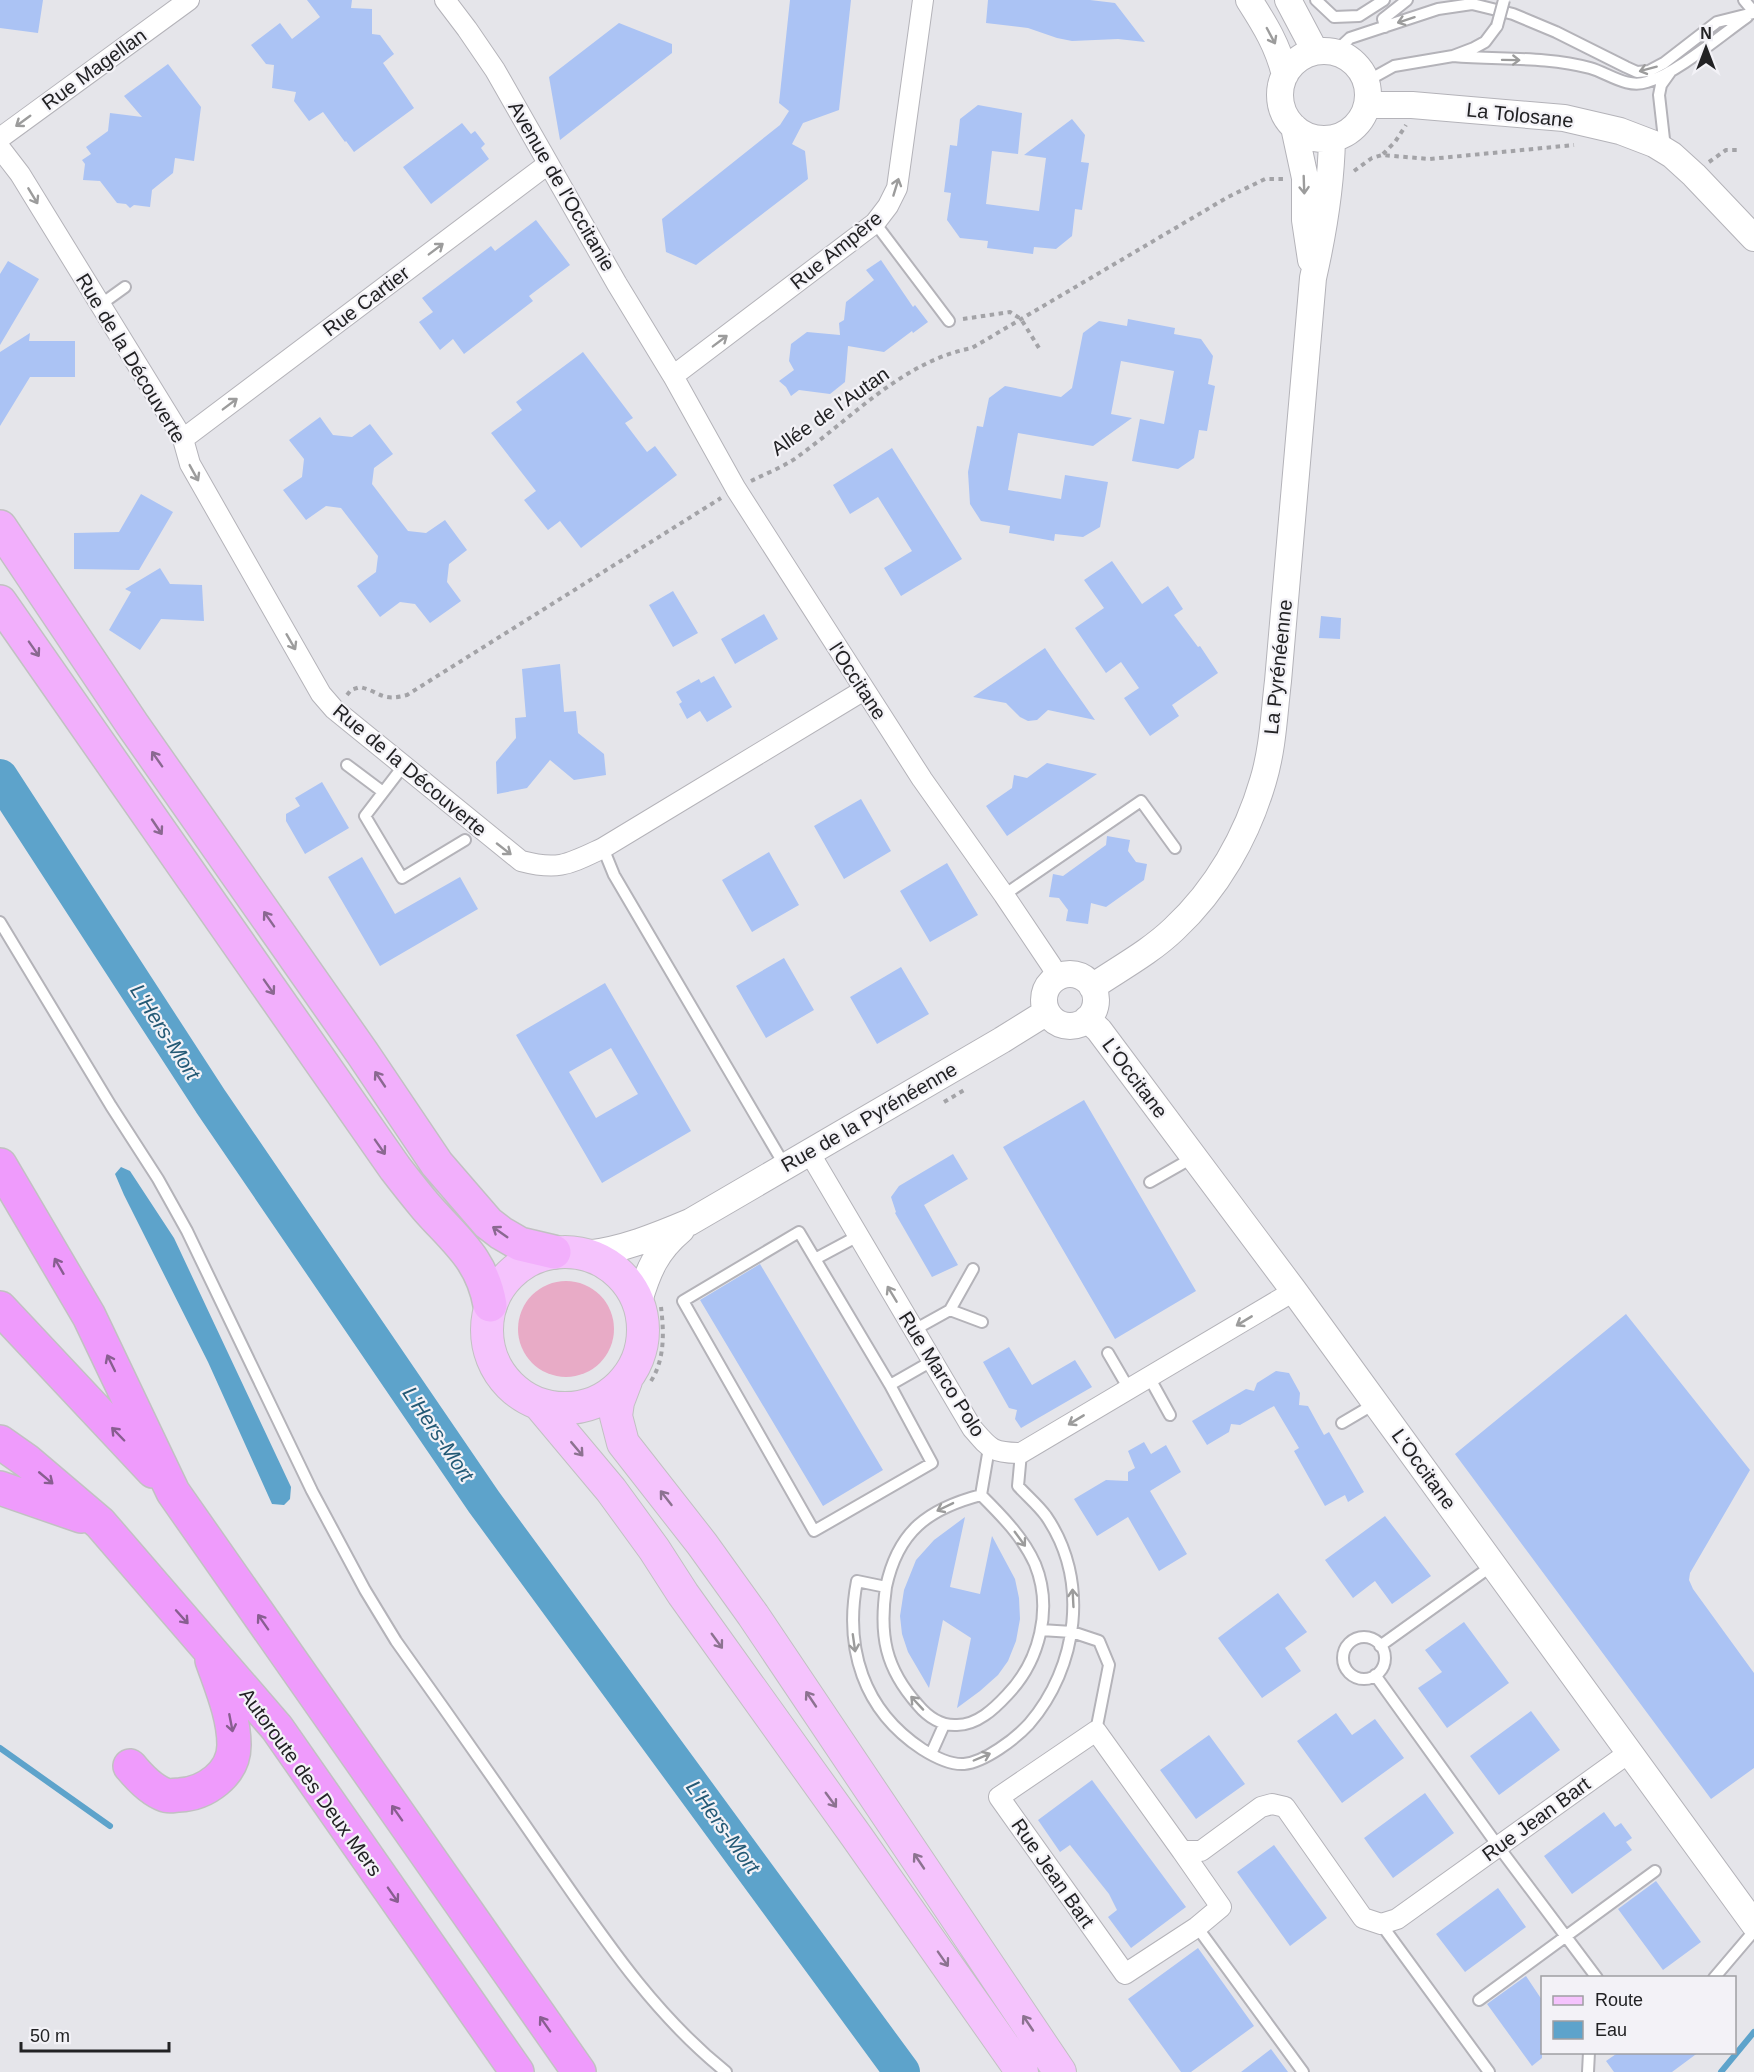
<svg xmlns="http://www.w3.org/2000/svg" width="1754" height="2072" font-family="Helvetica,sans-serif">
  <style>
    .green { fill: #e8abc6 }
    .water { fill: #5da3cb }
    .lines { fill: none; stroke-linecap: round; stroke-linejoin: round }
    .stream { stroke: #5da3cb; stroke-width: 6 }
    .river { stroke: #5da3cb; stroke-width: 36 }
    .building { fill: #abc3f4; fill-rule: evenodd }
    .service-casing { stroke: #b4b3b9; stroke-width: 14 }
    .minor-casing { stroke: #b4b3b9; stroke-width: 22 }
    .tertiary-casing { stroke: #b4b3b9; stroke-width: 28 }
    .primary-casing { stroke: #c1c1c2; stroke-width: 34 }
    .trunk-casing { stroke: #c1c1c2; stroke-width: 36 }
    .motorway-casing { stroke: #c1c1c2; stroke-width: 36 }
    .path { stroke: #a3a3a7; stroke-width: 4; stroke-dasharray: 4.5 4.5; stroke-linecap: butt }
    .service { stroke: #fff; stroke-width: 10 }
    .minor { stroke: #fff; stroke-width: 20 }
    .tertiary { stroke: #fff; stroke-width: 26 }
    .primary { stroke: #f5c3fd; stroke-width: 32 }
    .trunk { stroke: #f2affc; stroke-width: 33 }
    .motorway { stroke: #ef9bfc; stroke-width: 33 }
    .service-bridge-casing { stroke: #b4b3b9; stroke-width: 14; stroke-linecap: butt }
    .service-bridge { stroke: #fff; stroke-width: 10 }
    .oneway { stroke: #9c9c9c }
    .oneway2 { stroke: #8a6890 }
    .oneway3 { stroke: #885e90 }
    .oneway4 { stroke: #8c7290 }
    .labels { text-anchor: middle; stroke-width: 4.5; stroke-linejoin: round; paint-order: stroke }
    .street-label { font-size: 20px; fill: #222224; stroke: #f3f2f7 }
    .water-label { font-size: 21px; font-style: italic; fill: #235975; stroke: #f3f2f7 }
  </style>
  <rect width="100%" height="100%" fill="#e5e5ea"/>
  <path class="green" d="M518 1329a48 48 0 1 1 96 0a48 48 0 1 1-96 0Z"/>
  <path class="water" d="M121 1167 130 1171 174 1238 291 1487 290 1499 284 1505 272 1504 208 1362 124 1195 115 1174Z"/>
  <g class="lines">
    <path class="stream" d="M0 1748 110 1826
      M1721 2072 1754 2032"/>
    <path class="river" d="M0 777 211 1102 484 1502 902 2072"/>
  </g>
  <path class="building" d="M0 0H43L38 33 0 28Z
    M307 0H352L351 8 372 9V34L380 35 394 54 383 63 414 108 354 152 346 141 345 142 323 112 309 121 294 101 296 92 272 88 274 65 266 64 251 45 280 23 292 39 320 17Z
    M790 0H851L839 110 803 123 792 144 805 151 808 179 696 265 666 252 662 219 780 125 789 111 779 103Z
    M988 0H1090L1115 3 1145 42 1118 39 1072 41 1057 38 1028 28 986 23Z
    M619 23 672 44V53L560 140 549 77Z
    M168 64 201 107 194 161 175 158 173 173 152 190 150 207 134 205 130 208 126 204 117 203 100 181 83 180 85 164 82 160 91 154 86 147 108 131 110 113 142 117 124 96Z
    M978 105 1022 113 1018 154 992 151 986 204 1039 211 1046 158 1024 155 1072 119 1085 135 1081 162 1089 163 1082 210 1075 209 1072 236 1056 249 1034 247 1033 254 987 248 988 241 960 238 947 220 951 193 944 192 950 145 957 146 960 119Z
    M462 123 471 134 475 131 485 144 481 148 489 159 431 204 403 167Z
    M536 220 570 265 529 296 533 301 464 354 453 339 440 350 419 322 433 312 422 298 491 246 495 251Z
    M881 260 913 307 915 305 928 322 913 333 912 331 884 352 848 346 845 382 830 394 799 390 791 396 786 387 779 381 794 370 789 361 791 344 807 332 840 335 839 323 844 320 846 302 874 280 866 270Z
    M8 261 39 279 0 345V274Z
    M1128 319 1175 328 1174 334 1201 339 1213 356 1208 384 1215 386 1207 431 1199 430 1194 458 1178 469 1132 461 1140 419 1164 424 1174 371 1121 361 1111 414 1132 418 1093 446 1018 433 1008 490 1061 499 1065 475 1108 482 1100 527 1083 537 1055 534 1054 541 1009 533 1010 526 981 521 970 504 968 472 977 426 983 427 989 398 1005 386 1061 397 1072 388 1083 333 1099 321 1127 326Z
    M30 333 29 341H75V377H30L0 426V352Z
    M583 352 633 418 625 423 647 452 655 446 677 475 581 548 560 521 548 530 524 500 536 491 491 433 522 410 516 402Z
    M320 417 333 435 352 437 370 424 393 454 374 468 372 484 394 513 408 531 426 533 445 520 467 550 449 564 447 582 461 601 430 623 415 604 400 602 380 617 357 586 376 572 378 556 341 508 326 506 306 520 283 490 302 477 304 459 289 440Z
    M892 448 962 559 901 596 884 568 912 551 878 497 850 514 833 485Z
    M141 494 173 512 139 570 74 569V533L119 532Z
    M1112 561 1142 604 1168 586 1183 609 1174 615 1198 647 1200 646 1218 673 1172 705 1179 716 1150 736 1124 698 1139 688 1121 662 1106 673 1075 628 1104 608 1084 580Z
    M160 568 170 584 202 585 204 621 161 619 140 650 109 630 131 592 125 589Z
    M673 591 698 633 673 647 649 605Z
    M764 614 778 639 735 664 721 639Z
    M1321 616 1341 618 1340 639 1319 638Z
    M1045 648 1057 666 1095 720 1048 710 1037 720 1028 721 1020 717 1006 703 973 697Z
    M560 664 564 712 576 711 578 733 604 754 606 775 574 780 550 760 527 788 497 794 496 762 516 738 515 718 526 717 522 669Z
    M714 676 732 707 707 722 700 711 687 719 679 704 682 702 676 692 699 679 701 683Z
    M1047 763 1097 774 1007 836 986 806 1012 788 1014 775 1027 778Z
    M322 782 349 828 305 854 286 821V814L300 806 295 798Z
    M861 799 891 851 844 879 814 826Z
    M1107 836 1130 840 1128 851 1136 862 1147 864 1144 880 1106 907 1091 903 1088 924 1066 921 1068 910 1059 898 1049 897 1053 874 1063 876 1106 845Z
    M769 852 799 905 752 932 722 880Z
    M362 857 395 914 460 877 478 909 380 966 328 877Z
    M947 863 978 915 930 942 900 891Z
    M784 958 814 1010 766 1038 736 986Z
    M901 967 929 1014 877 1044 850 997Z
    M605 983 691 1131 602 1183 516 1035ZM611 1048 638 1094 596 1118 569 1072Z
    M1084 1100 1196 1291 1115 1339 1003 1147Z
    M953 1154 968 1179 924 1205 958 1265 932 1277 895 1213 896 1212 891 1197 899 1186Z
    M760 1264 883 1470 823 1506 700 1300Z
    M1626 1314 1750 1470 1690 1573 1689 1580 1693 1589 1754 1673V1768L1711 1799 1455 1454Z
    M1009 1347 1032 1385 1075 1360 1092 1387 1021 1428 1015 1419 1017 1410 1009 1408 983 1362Z
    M1276 1371 1289 1373 1300 1393 1299 1405 1308 1406 1324 1435 1329 1432 1364 1492 1348 1502 1345 1495 1325 1506 1294 1451 1299 1448 1274 1406 1240 1425 1231 1424 1229 1432 1207 1445 1192 1421 1246 1389 1254 1391 1257 1383Z
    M1144 1442 1151 1454 1166 1445 1181 1472 1150 1491 1187 1554 1159 1571 1128 1517 1097 1536 1074 1499 1106 1480 1128 1481V1472L1135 1468 1128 1451Z
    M1385 1516 1431 1576 1392 1604 1375 1581 1353 1598 1325 1560Z
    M965 1517 950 1587 980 1594 992 1536 1015 1579 1019 1598 1020 1619 1016 1641 1008 1661 998 1675 980 1691 957 1708 971 1638 943 1620 929 1688 908 1652 902 1634 900 1616 904 1590 916 1560 934 1540Z
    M1278 1593 1307 1632 1285 1648 1301 1671 1262 1698 1218 1638Z
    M1464 1622 1509 1683 1447 1728 1418 1688 1442 1672 1425 1650Z
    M1531 1711 1560 1750 1499 1795 1470 1756Z
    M1336 1713 1352 1735 1375 1719 1404 1758 1342 1803 1297 1741Z
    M1209 1735 1245 1784 1196 1819 1160 1770Z
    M1092 1780 1186 1907 1131 1948 1108 1917 1117 1910 1109 1894 1070 1845 1060 1852 1038 1820Z
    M1425 1793 1454 1833 1393 1878 1364 1838Z
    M1604 1812 1615 1827 1621 1823 1632 1838 1626 1842 1632 1850 1572 1894 1544 1856Z
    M1274 1845 1327 1918 1290 1946 1237 1872Z
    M1656 1881 1701 1942 1663 1970 1618 1909Z
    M1498 1888 1526 1927 1465 1972 1436 1934Z
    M1198 1948 1254 2026 1191 2072H1181L1128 1999Z
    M1526 1976 1542 2000V2058L1532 2066 1487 2004Z
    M1271 2049 1288 2072H1241Z
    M1619 2052H1699L1672 2072H1614L1606 2061Z"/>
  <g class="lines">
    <g class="service-casing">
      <path id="service" d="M1316 0 1334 17 1359 16 1384 0
        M1744 0 1754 12
        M1385 27 1383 19 1407 0
        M1335 52 1350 38 1438 9 1472 4 1513 14 1556 32 1626 67 1637 72 1649 71 1664 63 1717 22 1753 13
        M1453 56C1499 60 1546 56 1590 68 1608 73 1627 89 1647 82 1677 73 1720 36 1747 17
        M1367 81 1394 66 1453 56 1474 48 1485 42 1497 26
        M1665 148 1659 95 1661 85 1671 71
        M875 223 949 321
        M100 305 125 287
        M347 765 383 792
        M404 765 365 816 402 878 465 840
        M603 848 614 875 785 1166
        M1004 895 1141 801 1175 848
        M0 922 111 1106 158 1179 187 1231 312 1491 365 1590 396 1641C446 1711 495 1781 543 1851 599 1931 649 2010 726 2072
        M1150 1182 1194 1157
        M815 1259 858 1236
        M950 1310 982 1322
        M914 1330 950 1310 973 1269
        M1108 1353 1129 1389
        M1149 1377 1170 1415
        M890 1385 799 1232 683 1301 814 1531 932 1463 890 1385 932 1361
        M1342 1423 1376 1403
        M989 1448 981 1495C928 1509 898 1531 886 1587L857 1581C844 1648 863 1710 922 1749 933 1756 949 1765 964 1764 985 1762 1015 1739 1029 1724 1078 1667 1090 1580 1046 1516 1038 1505 1027 1496 1018 1486L1021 1453
        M886 1587C879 1635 885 1668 918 1705 928 1717 942 1726 957 1725 977 1725 994 1709 1007 1695 1040 1661 1053 1608 1035 1564 1023 1537 1001 1515 981 1495
        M1041 1630 1072 1632 1099 1641 1109 1665 1096 1731
        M1343 1658a21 21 0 1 1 42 0a21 21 0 1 1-42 0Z
        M1380 1646 1493 1565
        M1375 1675 1498 1846 1597 1978
        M931 1754 944 1725
        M1381 1924 1489 2072
        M1197 1927 1303 2072
        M1714 1978 1754 1931
        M1479 2000 1655 1871
        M1588 2072 1589 2052"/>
    </g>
    <g class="minor-casing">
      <path id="minor" d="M445 0 467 29 495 70 617 284 673 376 736 489 922 779 1004 895 1051 965 1058 978
        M0 138 189 0
        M0 148 20 174 183 439 190 464 321 694 334 709 521 861C559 871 569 864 603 848L864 690
        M673 376 875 223 888 206 897 188 923 0
        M183 439 548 164
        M809 1152 972 1428C990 1449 992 1453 1021 1453L1294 1291
        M1182 1851 1221 1907 1197 1927 1125 1974 999 1797 1096 1731 1182 1851H1201L1261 1807 1272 1804 1285 1807 1363 1918 1381 1924 1397 1919 1630 1752"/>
    </g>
    <g class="tertiary-casing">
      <path id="tertiary" d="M1249 0C1265 25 1278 46 1285 75
        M1288 0 1315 51
        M1280 95a44 44 0 1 1 88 0a44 44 0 1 1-88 0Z
        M1368 105H1412L1564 118 1620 131 1654 144 1672 155 1694 175 1754 238
        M1294 127 1305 178V220L1311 260
        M1044 1000a26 26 0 1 1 52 0a26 26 0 1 1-52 0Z
        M1092 987C1120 968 1150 952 1174 929 1217 889 1247 836 1263 781 1273 748 1274 714 1278 681L1313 278C1324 230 1331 187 1332 139
        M1087 1019 1099 1030 1294 1291 1754 1924
        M586 1254C622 1250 657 1236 690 1222L1002 1040 1047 1012
        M639 1301C648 1271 656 1251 681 1230"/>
    </g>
    <g class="primary-casing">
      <path id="primary" d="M487 1330a78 78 0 1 1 156 0a78 78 0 1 1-156 0Z
        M626 1381 618 1402 616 1416 623 1443 702 1544 753 1615 1060 2072
        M539 1404 611 1490 654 1549 683 1594 857 1837 1022 2072"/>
    </g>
    <g class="trunk-casing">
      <path id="trunk" d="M0 527 132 724 363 1054 437 1164 488 1223 501 1233 520 1244 554 1252
        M0 602 395 1168C405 1181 416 1195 427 1208 456 1241 482 1259 490 1305"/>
    </g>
    <g class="motorway-casing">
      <path id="motorway" d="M0 1165 89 1316 173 1492 579 2072
        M0 1308 153 1471
        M0 1442 27 1461 100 1523 277 1728 517 2072
        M0 1488 81 1516
        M130 1766C139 1777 151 1790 165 1795 169 1797 175 1795 179 1795 205 1794 234 1774 234 1745 234 1716 221 1686 212 1660"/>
    </g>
    <path class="path" d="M1383 154 1395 142 1406 125
      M1709 162 1726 150H1738
      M1354 171 1372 158 1382 155 1430 159 1574 145
      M963 319 1010 312 1021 319 1039 348
      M751 481C767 473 786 466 800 455 854 416 904 361 972 348L1228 197 1265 179H1283
      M347 695 351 690 360 687C381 692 381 702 407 695L721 498
      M944 1102 966 1089
      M651 1381C665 1359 664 1332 661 1307"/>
    <use href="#service" class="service"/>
    <use href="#minor" class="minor"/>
    <use href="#tertiary" class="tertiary"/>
    <use href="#primary" class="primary"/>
    <use href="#trunk" class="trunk"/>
    <use href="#motorway" class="motorway"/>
    <g class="service-bridge-casing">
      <path id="service-bridge" d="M1497 26 1504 0"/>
    </g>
    <use href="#service-bridge" class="service-bridge"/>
  </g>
  <defs><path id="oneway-shaft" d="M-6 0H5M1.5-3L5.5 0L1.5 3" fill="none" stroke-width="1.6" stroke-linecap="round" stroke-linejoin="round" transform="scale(1.5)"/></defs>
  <g class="oneway">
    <use href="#oneway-shaft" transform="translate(1406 20) rotate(162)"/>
    <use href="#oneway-shaft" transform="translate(1271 36) rotate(62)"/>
    <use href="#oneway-shaft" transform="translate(1511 60) rotate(1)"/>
    <use href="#oneway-shaft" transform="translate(1648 69) rotate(165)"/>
    <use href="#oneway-shaft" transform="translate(23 121) rotate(144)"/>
    <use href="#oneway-shaft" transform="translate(1304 185) rotate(88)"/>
    <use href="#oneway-shaft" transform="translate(896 187) rotate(-73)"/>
    <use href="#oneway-shaft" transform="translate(33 196) rotate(59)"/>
    <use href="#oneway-shaft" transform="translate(436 249) rotate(-37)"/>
    <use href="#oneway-shaft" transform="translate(720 341) rotate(-37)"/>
    <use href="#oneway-shaft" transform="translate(230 404) rotate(-37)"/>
    <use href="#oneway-shaft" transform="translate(194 473) rotate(61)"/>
    <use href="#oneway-shaft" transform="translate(291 642) rotate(60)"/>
    <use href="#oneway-shaft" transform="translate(504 849) rotate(38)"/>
    <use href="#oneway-shaft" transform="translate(892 1294) rotate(-121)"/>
    <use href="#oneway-shaft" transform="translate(1244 1321) rotate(149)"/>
    <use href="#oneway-shaft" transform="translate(1076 1420) rotate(149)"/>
    <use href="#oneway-shaft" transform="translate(945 1507) rotate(154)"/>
    <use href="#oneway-shaft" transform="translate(1020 1539) rotate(54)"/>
    <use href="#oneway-shaft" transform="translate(1073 1598) rotate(-93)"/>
    <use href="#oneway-shaft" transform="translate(854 1643) rotate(82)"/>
    <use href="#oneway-shaft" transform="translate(917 1703) rotate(-133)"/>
    <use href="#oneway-shaft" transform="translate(982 1757) rotate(-23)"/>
  </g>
  <g class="oneway2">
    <use href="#oneway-shaft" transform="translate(34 649) rotate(55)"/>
    <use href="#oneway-shaft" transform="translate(157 759) rotate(-125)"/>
    <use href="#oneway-shaft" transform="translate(157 827) rotate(56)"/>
    <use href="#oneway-shaft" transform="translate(269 919) rotate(-125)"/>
    <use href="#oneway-shaft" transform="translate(269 987) rotate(55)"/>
    <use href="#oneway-shaft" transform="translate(380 1079) rotate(-124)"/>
    <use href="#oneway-shaft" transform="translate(380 1147) rotate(55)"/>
    <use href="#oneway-shaft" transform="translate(500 1232) rotate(-145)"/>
  </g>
  <g class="oneway3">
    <use href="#oneway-shaft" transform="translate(59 1266) rotate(-120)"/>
    <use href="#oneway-shaft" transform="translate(111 1363) rotate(-116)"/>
    <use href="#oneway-shaft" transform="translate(118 1434) rotate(-134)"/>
    <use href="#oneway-shaft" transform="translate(46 1478) rotate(40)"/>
    <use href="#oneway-shaft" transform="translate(182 1617) rotate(48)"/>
    <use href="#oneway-shaft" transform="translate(263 1622) rotate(-125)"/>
    <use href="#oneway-shaft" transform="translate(231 1723) rotate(79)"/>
    <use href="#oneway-shaft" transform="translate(397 1813) rotate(-125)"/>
    <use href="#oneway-shaft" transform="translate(393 1895) rotate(55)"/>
    <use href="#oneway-shaft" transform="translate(545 2024) rotate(-125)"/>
  </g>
  <g class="oneway4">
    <use href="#oneway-shaft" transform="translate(577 1449) rotate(50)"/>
    <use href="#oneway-shaft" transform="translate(666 1498) rotate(-128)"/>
    <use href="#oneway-shaft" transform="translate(717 1641) rotate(54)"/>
    <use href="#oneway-shaft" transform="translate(811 1699) rotate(-124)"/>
    <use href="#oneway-shaft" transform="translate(831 1800) rotate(54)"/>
    <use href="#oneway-shaft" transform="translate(919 1861) rotate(-124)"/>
    <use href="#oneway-shaft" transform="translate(943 1959) rotate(55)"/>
    <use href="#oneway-shaft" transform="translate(1028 2023) rotate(-124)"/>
  </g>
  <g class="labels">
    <g class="street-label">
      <text transform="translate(94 69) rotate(-36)" y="7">Rue Magellan</text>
      <text transform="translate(1520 115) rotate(6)" y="7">La Tolosane</text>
      <text transform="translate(562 186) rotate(60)" y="7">Avenue de l'Occitanie</text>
      <text transform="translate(836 250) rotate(-39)" y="7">Rue Ampère</text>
      <text transform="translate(366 301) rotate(-37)" y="7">Rue Cartier</text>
      <text transform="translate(131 358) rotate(59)" y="7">Rue de la Découverte</text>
      <text transform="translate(830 411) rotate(-35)" y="7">Allée de l'Autan</text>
      <text transform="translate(1278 667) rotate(-84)" y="7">La Pyrénéenne</text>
      <text transform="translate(858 681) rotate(57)" y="7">l'Occitane</text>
      <text transform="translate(410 770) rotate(40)" y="7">Rue de la Découverte</text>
      <text transform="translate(1135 1078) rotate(53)" y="7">L'Occitane</text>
      <text transform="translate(869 1117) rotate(-30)" y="7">Rue de la Pyrénéenne</text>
      <text transform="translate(942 1374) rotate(58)" y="7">Rue Marco Polo</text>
      <text transform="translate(1424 1469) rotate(54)" y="7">L'Occitane</text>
      <text transform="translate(311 1782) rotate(54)" y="7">Autoroute des Deux Mers</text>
      <text transform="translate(1536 1819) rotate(-36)" y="7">Rue Jean Bart</text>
      <text transform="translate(1053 1873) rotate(55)" y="7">Rue Jean Bart</text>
    </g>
    <g class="water-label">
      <text transform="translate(165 1032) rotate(57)" y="7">L'Hers-Mort</text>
      <text transform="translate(438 1434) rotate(56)" y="7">L'Hers-Mort</text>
      <text transform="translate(723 1827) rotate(54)" y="7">L'Hers-Mort</text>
    </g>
  </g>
  <rect x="1541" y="1976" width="195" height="78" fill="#f3f2f7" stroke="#9f9fa3" stroke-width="1.5"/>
  <rect x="1553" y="1996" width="30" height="9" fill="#f5c3fd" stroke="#9f9fa3" stroke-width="1.5"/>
  <text x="1595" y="2006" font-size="18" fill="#222224">Route</text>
  <rect x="1553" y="2021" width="30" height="18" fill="#5da3cb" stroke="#9f9fa3" stroke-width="1.5"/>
  <text x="1595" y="2036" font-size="18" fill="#222224">Eau</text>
  <g transform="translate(1706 48)" stroke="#f3f2f7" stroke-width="4.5" paint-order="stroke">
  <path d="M0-4.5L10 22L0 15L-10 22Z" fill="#222224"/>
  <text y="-9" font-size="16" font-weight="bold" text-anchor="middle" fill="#222224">N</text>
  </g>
  <path d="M21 2042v9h148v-9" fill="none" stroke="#222224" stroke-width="3"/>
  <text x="30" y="2042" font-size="18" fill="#222224" stroke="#f3f2f7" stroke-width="4.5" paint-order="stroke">50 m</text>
</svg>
